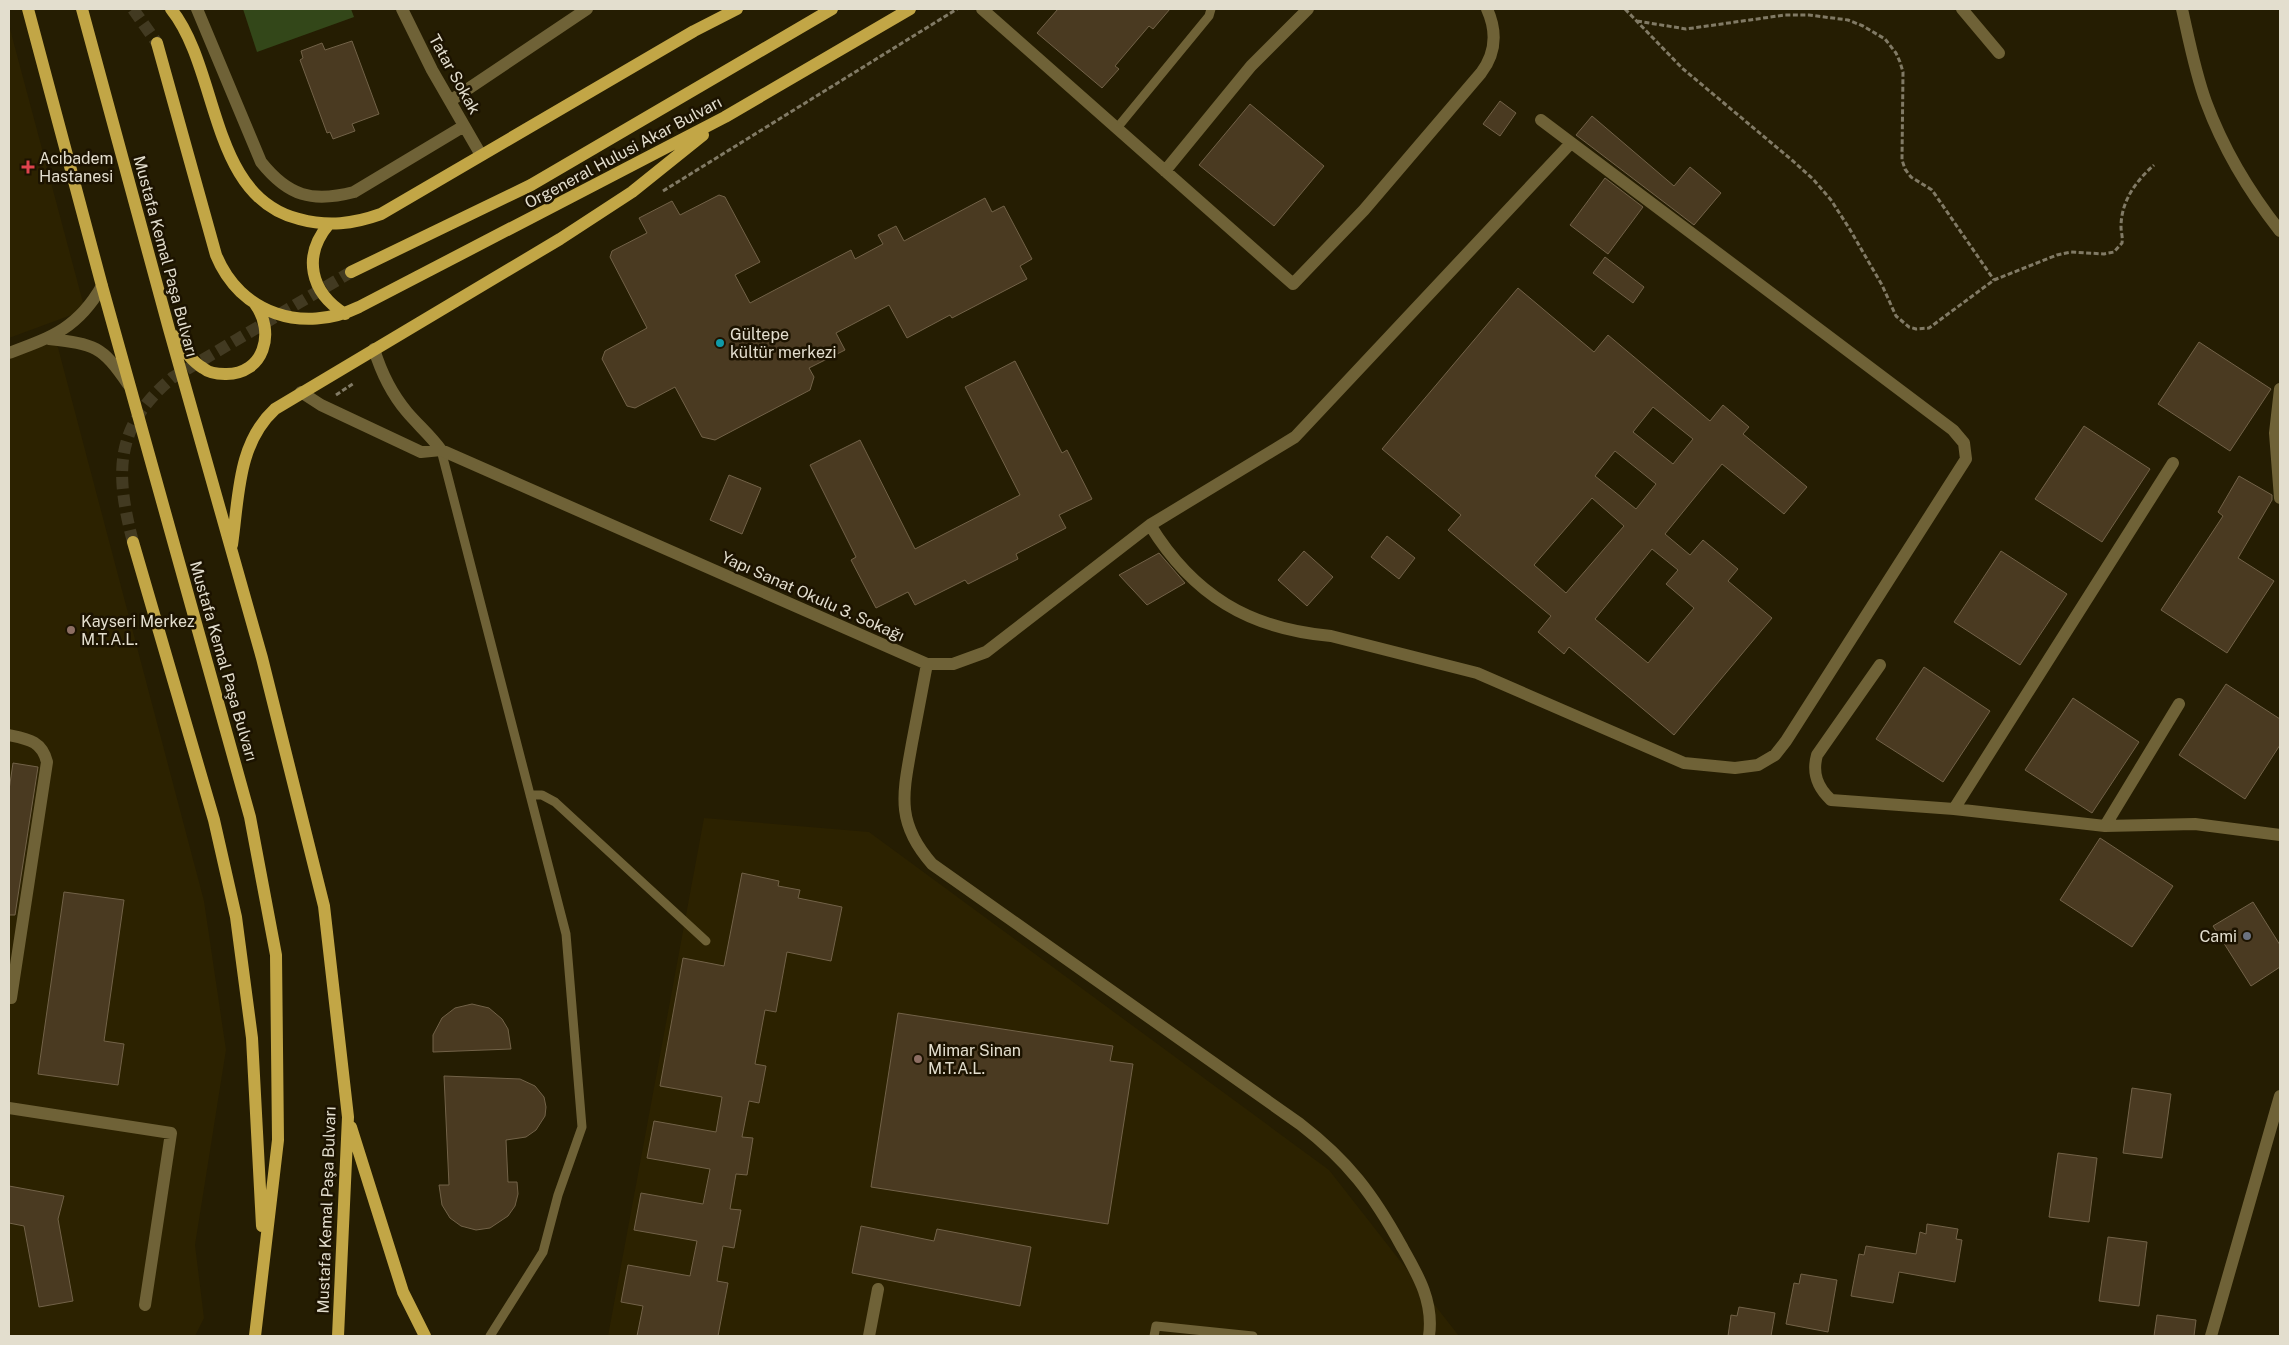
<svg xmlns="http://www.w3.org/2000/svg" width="2289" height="1345" font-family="'Public Sans',sans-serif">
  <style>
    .built { fill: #2c2200 }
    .green { fill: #334719 }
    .building { fill: #4a3a21; stroke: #726248; fill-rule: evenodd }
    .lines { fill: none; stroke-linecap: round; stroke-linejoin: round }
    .primary-tunnel { stroke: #423a21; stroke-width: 12; stroke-dasharray: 12 6; stroke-linecap: butt }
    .path { stroke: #817a65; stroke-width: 3; stroke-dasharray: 5 2.5; stroke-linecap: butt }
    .lane { stroke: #6f6237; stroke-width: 9 }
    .street { stroke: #6f6237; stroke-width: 12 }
    .primary { stroke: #c2a646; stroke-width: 12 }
    .health-dot { fill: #e0444e; stroke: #1c1300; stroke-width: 2 }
    .culture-dot { fill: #0f9aa8; stroke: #1c1300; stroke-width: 2 }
    .education-dot { fill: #8d6e63; stroke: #1c1300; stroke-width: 2 }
    .worship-dot { fill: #6b7280; stroke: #1c1300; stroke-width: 2 }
    .labels { text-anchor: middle; stroke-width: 5; stroke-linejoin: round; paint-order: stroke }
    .street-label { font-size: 16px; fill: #e3dece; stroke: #1c1300 }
    .poi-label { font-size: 16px; fill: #e3dece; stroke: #1c1300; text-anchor: start }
  </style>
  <rect width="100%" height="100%" fill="#251d02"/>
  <path class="built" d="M9 25 85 310 9 338Z
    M56 340 204 901 226 1050 195 1245 204 1318 195 1336H9V359Z
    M704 818 869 832 1329 1170 1459 1336H608Z"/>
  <path class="green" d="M243 9H351L354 17 257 52Z"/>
  <path class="building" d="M1058 9H1170L1153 29 1149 26 1115 66 1119 69 1102 88 1037 33Z
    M352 41 379 114 352 124 355 131 333 139 330 132 327 133 300 60 303 58 301 51 322 43 325 50Z
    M1500 101 1516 113 1500 136 1483 124Z
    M1250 104 1324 166 1274 226 1199 165Z
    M1592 116 1674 186 1690 167 1721 193 1694 225 1576 135Z
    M1605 178 1643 207 1608 254 1570 225Z
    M719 195 725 197 760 262 735 275 750 303 851 250 855 259 883 244 878 235 896 226 904 241 985 198 992 212 1004 206 1032 259 1020 266 1027 279 952 318 950 315 907 338 889 305 836 333 845 350 809 368 814 377 810 390 715 440 702 437 675 387 635 408 627 406 602 359 605 351 647 328 610 257 612 251 647 233 639 218 672 201 680 215Z
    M1605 257 1644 287 1633 303 1593 273Z
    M1518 288 1594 352 1608 335 1710 421 1723 405 1749 427 1743 434 1807 487 1784 514 1722 464 1665 534 1690 555 1703 540 1738 569 1728 581 1772 618 1674 735 1569 647 1564 654 1538 632 1551 616 1448 530 1461 515 1382 449ZM1653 407 1693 439 1673 464 1633 432ZM1615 451 1656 484 1636 509 1595 476ZM1592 498 1624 526 1566 593 1534 565ZM1652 549 1678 570 1666 584 1694 608 1648 663 1595 619Z
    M2199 342 2271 389 2230 451 2158 404Z
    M1015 361 1062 453 1067 450 1092 499 1059 515 1066 528 1016 554 1018 559 968 584 965 580 915 605 908 592 876 608 851 560 856 557 810 465 860 440 915 549 1020 495 965 387Z
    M2084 426 2150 469 2102 542 2035 499Z
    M729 475 761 488 742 534 710 520Z
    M2239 476 2272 495V500L2238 558 2274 581 2227 653 2161 610 2223 516 2218 512Z
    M1387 536 1415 558 1399 579 1371 557Z
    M1304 551 1333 577 1307 606 1278 580Z
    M2001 551 2067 594 2020 665 1954 622Z
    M1159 553 1185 583 1147 605 1119 575Z
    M1924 667 1990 711 1943 782 1876 739Z
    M2226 684 2280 719V745L2245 799 2179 755Z
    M2073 698 2139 742 2092 813 2025 770Z
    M13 763 38 767 15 915H9V790Z
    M2100 838 2173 886 2132 947 2060 900Z
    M742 873 779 881 778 886 800 890 798 898 842 907 831 961 787 952 776 1012 765 1010 755 1064 766 1066 759 1103 749 1101 742 1137 753 1138 747 1175 736 1174 730 1209 741 1210 734 1248 723 1246 717 1281 728 1283 718 1336H637L643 1306 621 1302 628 1265 690 1276 697 1241 634 1230 641 1193 703 1204 710 1169 647 1158 654 1121 716 1132 722 1097 660 1086 683 958 724 966Z
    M64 892 124 900 104 1041 124 1044 118 1085 38 1074Z
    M2253 902 2280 945V967L2251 986 2213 926Z
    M472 1004 489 1008 502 1019 508 1029 511 1049 433 1052V1035L442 1018 455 1008Z
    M898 1013 1113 1046 1110 1061 1133 1064 1108 1224 871 1187Z
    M444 1076 520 1079 535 1086 544 1097 546 1107 545 1116 536 1130 526 1137 506 1140 508 1182H517L518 1194 515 1206 508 1216 490 1228 476 1230 461 1226 450 1218 442 1205 439 1185H449Z
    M2132 1088 2171 1094 2162 1158 2123 1153Z
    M2058 1153 2097 1158 2089 1222 2049 1217Z
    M9 1186 64 1196 58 1219 73 1301 39 1307 24 1226 9 1223Z
    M1927 1224 1958 1229 1956 1239 1962 1240 1955 1282 1899 1272 1893 1303 1851 1296 1859 1254 1864 1255 1866 1246 1916 1254 1920 1232 1926 1234Z
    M861 1226 934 1241 937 1229 1031 1247 1020 1306 852 1273Z
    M2108 1237 2147 1242 2139 1306 2099 1301Z
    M1801 1274 1837 1280 1828 1332 1786 1324 1794 1283 1799 1284Z
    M1739 1307 1775 1313 1771 1336H1728L1731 1315 1737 1316Z
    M2157 1315 2196 1320 2194 1336H2154Z"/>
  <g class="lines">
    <path class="primary-tunnel" d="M133 9 157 43
      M133 542C115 473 114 427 172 378L351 272"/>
    <path class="path" d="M1625 9 1682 68 1793 161 1813 179 1831 200 1849 228 1882 285 1896 316 1909 327 1916 329 1929 328 1994 280 2057 255 2071 252 2104 254 2114 252 2122 243C2123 237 2121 232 2121 227 2121 201 2136 181 2154 165
      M1637 21 1686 29 1785 15H1809L1848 20 1863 26 1885 39 1896 53 1900 62 1903 72 1902 160 1905 169 1911 177 1932 190 1994 280
      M663 191 957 9
      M336 395 354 383"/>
    <path class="lane" d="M1117 128 1209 16 1211 9
      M441 450 566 934 582 1127 558 1195 543 1252 490 1336
      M530 795H542L555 802 706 941
      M1154 1336 1156 1326 1253 1336"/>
    <path class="street" d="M197 9 261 162C288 196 312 203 354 192L464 126
      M402 9 432 70 481 155
      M982 9 1293 284 1364 210 1481 73C1496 53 1497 31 1487 9
      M1962 9 1999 53
      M2182 9C2189 40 2195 72 2206 102 2223 148 2250 193 2280 231
      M450 101 587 9
      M1165 171 1251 66 1308 9
      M49 339C95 344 102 346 128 384
      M374 349C381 372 391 393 407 412 418 425 431 436 441 450
      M9 353C52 337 78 328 102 286
      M2280 389 2275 433 2280 498
      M301 392 321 405 421 452 441 450 927 664H953L986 652 1150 525 1295 437 1571 143
      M1150 525C1193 595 1249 629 1331 636L1477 673 1684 763 1735 768 1758 765 1775 755 1786 741 1966 459 1964 443 1953 430 1541 120
      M927 664C922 690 917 717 912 743 903 794 895 822 932 864L1300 1124C1348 1161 1373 1194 1402 1247 1418 1275 1434 1302 1429 1336
      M1880 665 1817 755C1812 773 1817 787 1831 800L1954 809 2105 826 2195 824 2280 835
      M9 735C28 739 42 741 47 762L11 998H9
      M1954 809 2173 463
      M2105 826 2179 704
      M9 1108 171 1133 145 1305
      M869 1336 878 1289
      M2211 1336 2280 1096"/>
    <path class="primary" d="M28 9 102 286 250 817 276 955 278 1140 255 1336
      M82 9 169 329 262 658 324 906 348 1117 338 1336
      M171 9C220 70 209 197 299 219 328 227 353 224 381 214L694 31 737 9
      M157 43 216 255C240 314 303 334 359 307L725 117 910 9
      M329 224C302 256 310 292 345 314
      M351 272 531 185 832 9
      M174 336C182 347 191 361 203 368 209 373 217 374 225 374 264 375 276 332 255 304
      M133 542 214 820 236 917 252 1038 262 1226
      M232 545C239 497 237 444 275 409L560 239 632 192 703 135
      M351 1127 403 1292 425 1336"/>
  </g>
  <path class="health-dot" d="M25.5 159.5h5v5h5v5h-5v5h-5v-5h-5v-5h5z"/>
  <circle class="culture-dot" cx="720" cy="343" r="5"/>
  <g class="education-dot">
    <circle cx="71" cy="630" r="5"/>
    <circle cx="918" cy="1059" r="5"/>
  </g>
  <circle class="worship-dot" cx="2247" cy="936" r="5"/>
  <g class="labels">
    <g class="street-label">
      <text transform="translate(455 74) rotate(61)" y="6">Tatar Sokak</text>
      <text transform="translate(623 152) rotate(-28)" y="6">Orgeneral Hulusi Akar Bulvarı</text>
      <text transform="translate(166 256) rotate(75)" y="6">Mustafa Kemal Paşa Bulvarı</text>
      <text transform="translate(813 596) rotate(24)" y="6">Yapı Sanat Okulu 3. Sokağı</text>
      <text transform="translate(224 661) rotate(74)" y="6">Mustafa Kemal Paşa Bulvarı</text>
      <text transform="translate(326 1210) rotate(-88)" y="6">Mustafa Kemal Paşa Bulvarı</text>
    </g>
    <g class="poi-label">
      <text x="39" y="164">Acıbadem<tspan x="39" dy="18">Hastanesi</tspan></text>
      <text x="730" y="340">Gültepe<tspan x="730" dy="18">kültür merkezi</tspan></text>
      <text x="81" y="627">Kayseri Merkez<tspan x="81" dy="18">M.T.A.L.</tspan></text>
      <text x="2237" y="942" text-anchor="end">Cami</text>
      <text x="928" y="1056">Mimar Sinan<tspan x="928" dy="18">M.T.A.L.</tspan></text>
    </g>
  </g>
  <rect width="2289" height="1345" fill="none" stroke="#e3dece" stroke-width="20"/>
</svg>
